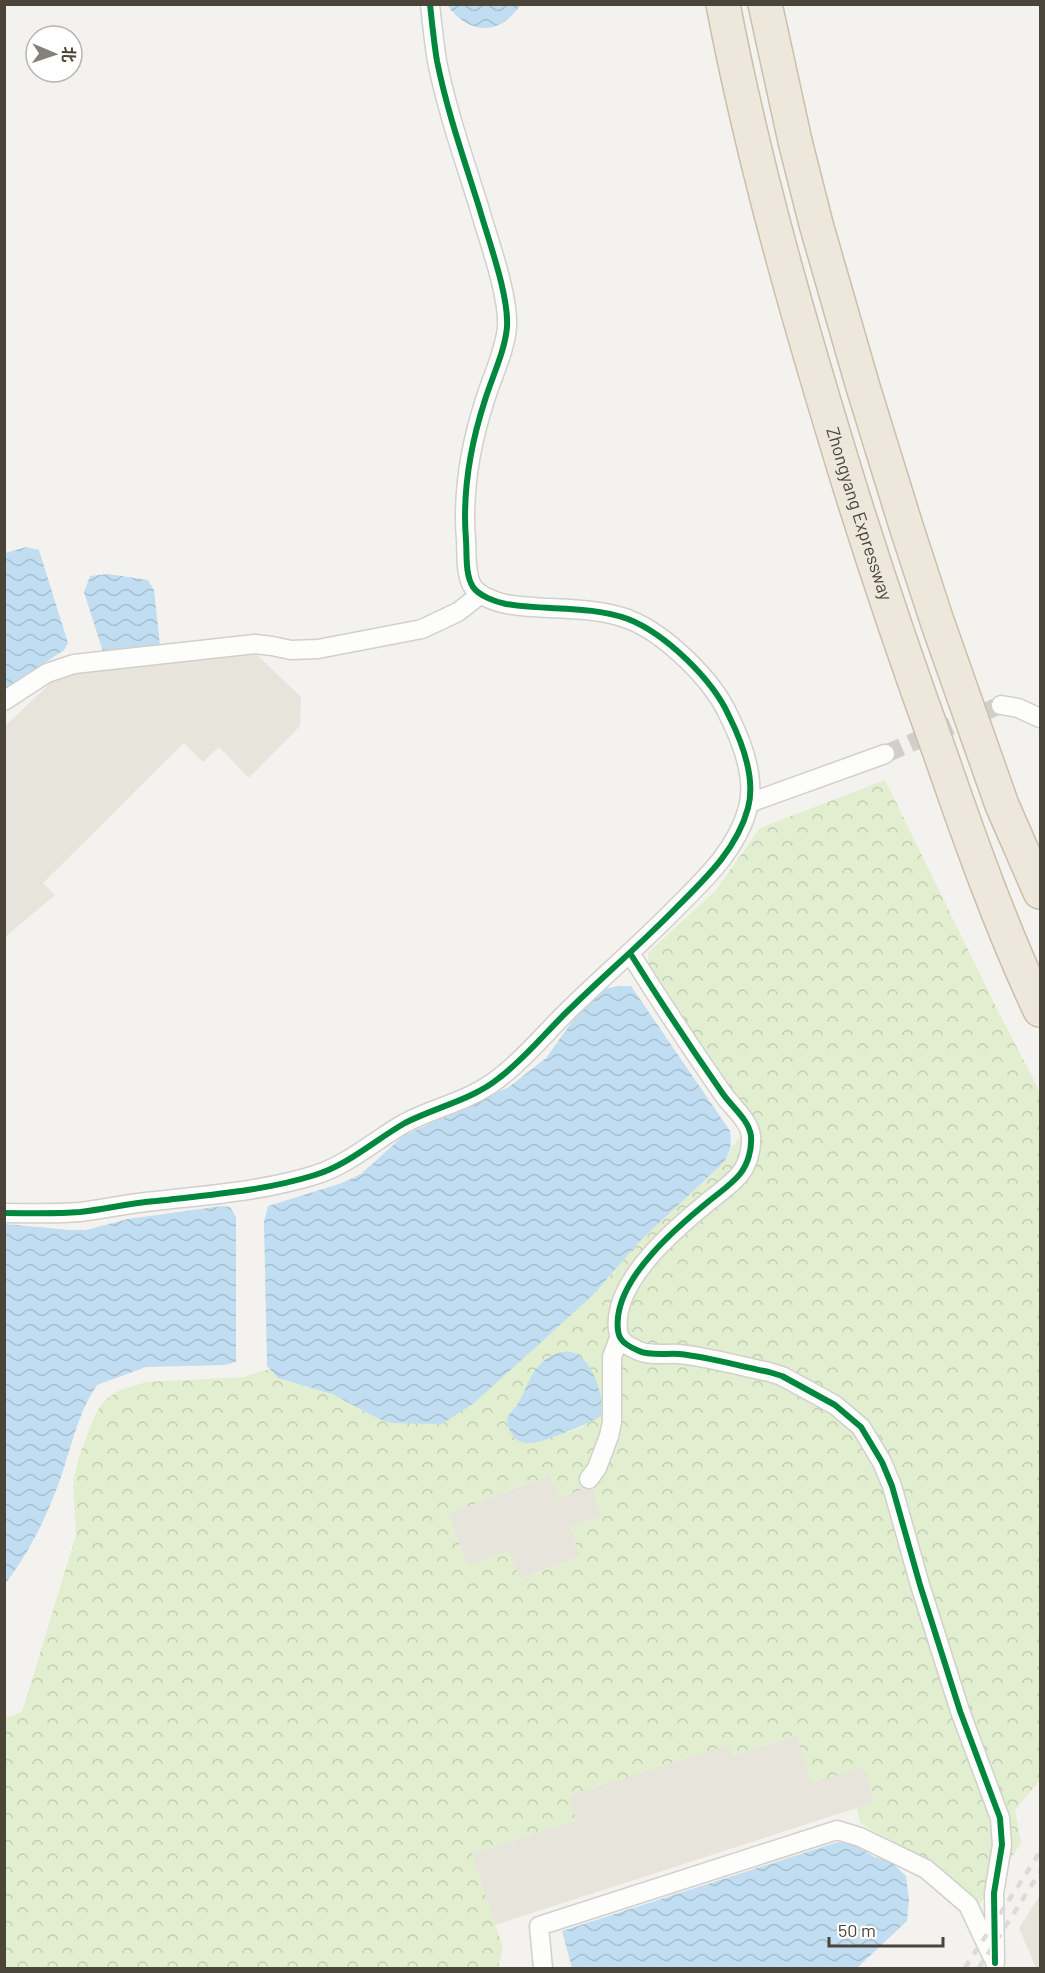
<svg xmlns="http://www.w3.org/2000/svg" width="1045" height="1973" font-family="Barlow,'Noto Sans SC',sans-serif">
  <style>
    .residential { fill: #e7e4dc }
    .forest { fill: url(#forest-crowns); fill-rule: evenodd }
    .water { fill: url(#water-waves) }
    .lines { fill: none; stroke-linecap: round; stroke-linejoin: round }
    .street-tunnel { stroke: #d2cfca; stroke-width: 18; stroke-dasharray: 18 9; stroke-linecap: butt }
    .street-casing { stroke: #d2d0cb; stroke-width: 21 }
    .highway-casing { stroke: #ccbfa9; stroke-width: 36 }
    .street { stroke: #fdfdfc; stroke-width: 18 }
    .highway { stroke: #ede8db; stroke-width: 33 }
    .rail { stroke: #dbdbda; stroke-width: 4.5; stroke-dasharray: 8 8; stroke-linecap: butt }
    .cycleway-casing { stroke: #fff; stroke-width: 10 }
    .cycleway { stroke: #00873e; stroke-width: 6 }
    .labels { text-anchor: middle; stroke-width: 4.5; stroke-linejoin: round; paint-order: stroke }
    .street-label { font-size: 18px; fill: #4b4439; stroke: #fff }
  </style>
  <defs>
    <pattern id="forest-crowns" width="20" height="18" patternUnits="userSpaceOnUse" patternTransform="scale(1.5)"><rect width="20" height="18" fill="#e1eecf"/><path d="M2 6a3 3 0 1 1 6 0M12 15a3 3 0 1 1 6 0" fill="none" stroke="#c3cdb2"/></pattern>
    <pattern id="water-waves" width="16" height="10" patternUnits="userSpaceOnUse" patternTransform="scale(1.5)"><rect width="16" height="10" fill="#c0ddf1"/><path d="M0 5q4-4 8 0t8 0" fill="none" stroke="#a6bfcf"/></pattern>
  </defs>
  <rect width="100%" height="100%" fill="#f4f2ee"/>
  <path class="residential" d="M251 649 301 697 300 726 249 778 219 747 203 762 184 743 43 883 55 895 5 937V726L59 675Z
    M550 1475 591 1486 602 1515 580 1556 520 1579 467 1566 448 1514Z
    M797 1735 864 1767 875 1802 495 1925 472 1854 576 1820 568 1796 729 1744 733 1755Z
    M1040 1895V1968H1036L1019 1928Z"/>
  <path class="forest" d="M885 780 1000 1015 1040 1092V1780L1015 1810 1021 1843 980 1904 923 1858 860 1823 857 1808 875 1802 864 1767 812 1783 796 1735 732 1755 728 1745 569 1796 576 1820 472 1854 503 1948 498 1968H5V1718L22 1712 76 1535 73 1483 79 1456 95 1415 105 1400 120 1390 146 1382 243 1377 269 1369 278 1378 332 1394 379 1419 541 1342 593 1295 640 1241 721 1165 730 1154 731 1148 753 1122 649 970 648 953 716 890 760 828ZM560 1352H573L584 1426 568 1432 507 1418 521 1401 539 1365ZM550 1475 559 1498 591 1486 602 1515 570 1527 580 1556 520 1579 509 1550 467 1566 448 1514Z"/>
  <path class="water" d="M447 5H521C516 10 511 18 504 22 482 36 461 24 447 5Z
    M26 547 39 550 68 643 64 650 5 689V553Z
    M108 574 148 580 154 590 160 646 103 652 84 592 90 576Z
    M618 986H631L730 1131C732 1145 731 1154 721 1165L640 1241 593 1295 474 1403 442 1424 392 1423 379 1419 332 1394 278 1378 267 1366 264 1222 268 1206 342 1183 361 1174 403 1136 509 1087 546 1058 584 1005 605 989Z
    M222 1206 230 1207 236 1217V1362L225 1365 146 1367 97 1385C79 1411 72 1444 62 1474 49 1512 30 1552 5 1584V1224L70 1230H86L128 1219Z
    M560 1352C564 1352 571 1351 574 1353 593 1360 605 1398 601 1416 589 1423 579 1427 566 1432 543 1441 511 1457 507 1418 511 1411 518 1406 521 1398 532 1376 534 1362 560 1352Z
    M838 1842 855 1845 874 1857 890 1861 906 1876 909 1899 907 1921 857 1968H572L562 1931Z"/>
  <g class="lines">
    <path class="street-tunnel" d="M885 754 1001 705"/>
    <g class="street-casing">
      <path id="street" d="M4 701 47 673 74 664 255 644 272 646 291 650 318 649 422 629 458 612 481 594
        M1001 705 1018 708 1040 718
        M749 803 885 754
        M630 953C660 1001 691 1048 723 1094 732 1107 749 1120 751 1136 752 1149 748 1164 740 1174 732 1184 719 1193 709 1201 676 1228 623 1273 618 1317 616 1337 620 1343 639 1351 650 1356 667 1353 679 1354 709 1357 739 1366 769 1372L782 1376 835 1405 861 1427 882 1462 892 1486 920 1585 960 1711 1000 1818 1002 1845 994 1893 995 1963
        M4 1213C30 1213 56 1214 80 1212 106 1209 130 1203 156 1201 208 1195 264 1191 315 1175 348 1165 375 1140 405 1123 436 1107 472 1100 499 1078 527 1057 549 1028 574 1005 608 972 644 941 677 907 706 878 737 849 748 808 756 778 742 742 729 716 713 680 666 634 628 619 589 605 546 611 506 604 496 602 479 596 473 587 465 575 467 554 466 540 462 491 470 446 485 400 492 377 505 351 507 327 509 295 488 239 479 207 464 159 447 111 437 61 434 43 432 23 430 4
        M589 1479 597 1468 609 1436 612 1422V1357L619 1338
        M543 1968 539 1926 837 1830 860 1837 926 1869 968 1905 992 1956"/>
    </g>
    <g class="highway-casing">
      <g id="highway">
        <path id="s1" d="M723 4C755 171 803 335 853 497 880 583 909 668 940 753 970 840 1001 927 1040 1010"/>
        <path d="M765 4 795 141 816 224 863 387 906 526 937 621 1002 805 1040 892"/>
      </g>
    </g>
    <use href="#street" class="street"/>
    <use href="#highway" class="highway"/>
    <path class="rail" d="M965 1968 1040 1852
      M979 1968 1040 1872"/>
    <g class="cycleway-casing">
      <path id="cycleway" d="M630 953C660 1001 691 1048 723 1094 732 1107 749 1120 751 1136 752 1149 748 1164 740 1174 732 1184 719 1193 709 1201 676 1228 623 1273 618 1317 616 1337 620 1343 639 1351 650 1356 667 1353 679 1354 709 1357 739 1366 769 1372L782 1376 835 1405 861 1427 882 1462 892 1486 920 1585 960 1711 1000 1818 1002 1845 994 1893 995 1963
        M4 1213C30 1213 56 1214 80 1212 106 1209 130 1203 156 1201 208 1195 264 1191 315 1175 348 1165 375 1140 405 1123 436 1107 472 1100 499 1078 527 1057 549 1028 574 1005 608 972 644 941 677 907 706 878 737 849 748 808 756 778 742 742 729 716 713 680 666 634 628 619 589 605 546 611 506 604 496 602 479 596 473 587 465 575 467 554 466 540 462 491 470 446 485 400 492 377 505 351 507 327 509 295 488 239 479 207 464 159 447 111 437 61 434 43 432 23 430 4"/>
    </g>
    <use href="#cycleway" class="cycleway"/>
  </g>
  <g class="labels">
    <g class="street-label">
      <text dy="6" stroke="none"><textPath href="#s1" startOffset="528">Zhongyang Expressway</textPath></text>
    </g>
  </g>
  <rect width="1045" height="1973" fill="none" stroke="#4b4439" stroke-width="12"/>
  <g transform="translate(54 54) rotate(92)"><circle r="28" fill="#ffffff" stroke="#b7b4b0" stroke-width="1.5"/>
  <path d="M0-4.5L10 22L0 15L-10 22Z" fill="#868178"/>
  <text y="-9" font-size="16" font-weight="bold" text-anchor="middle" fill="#4b4439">北</text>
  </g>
  <path d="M829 1937v9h114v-9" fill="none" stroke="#4b4439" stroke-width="3"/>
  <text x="838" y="1937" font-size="18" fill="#4b4439" stroke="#ffffff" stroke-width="4.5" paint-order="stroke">50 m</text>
</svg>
